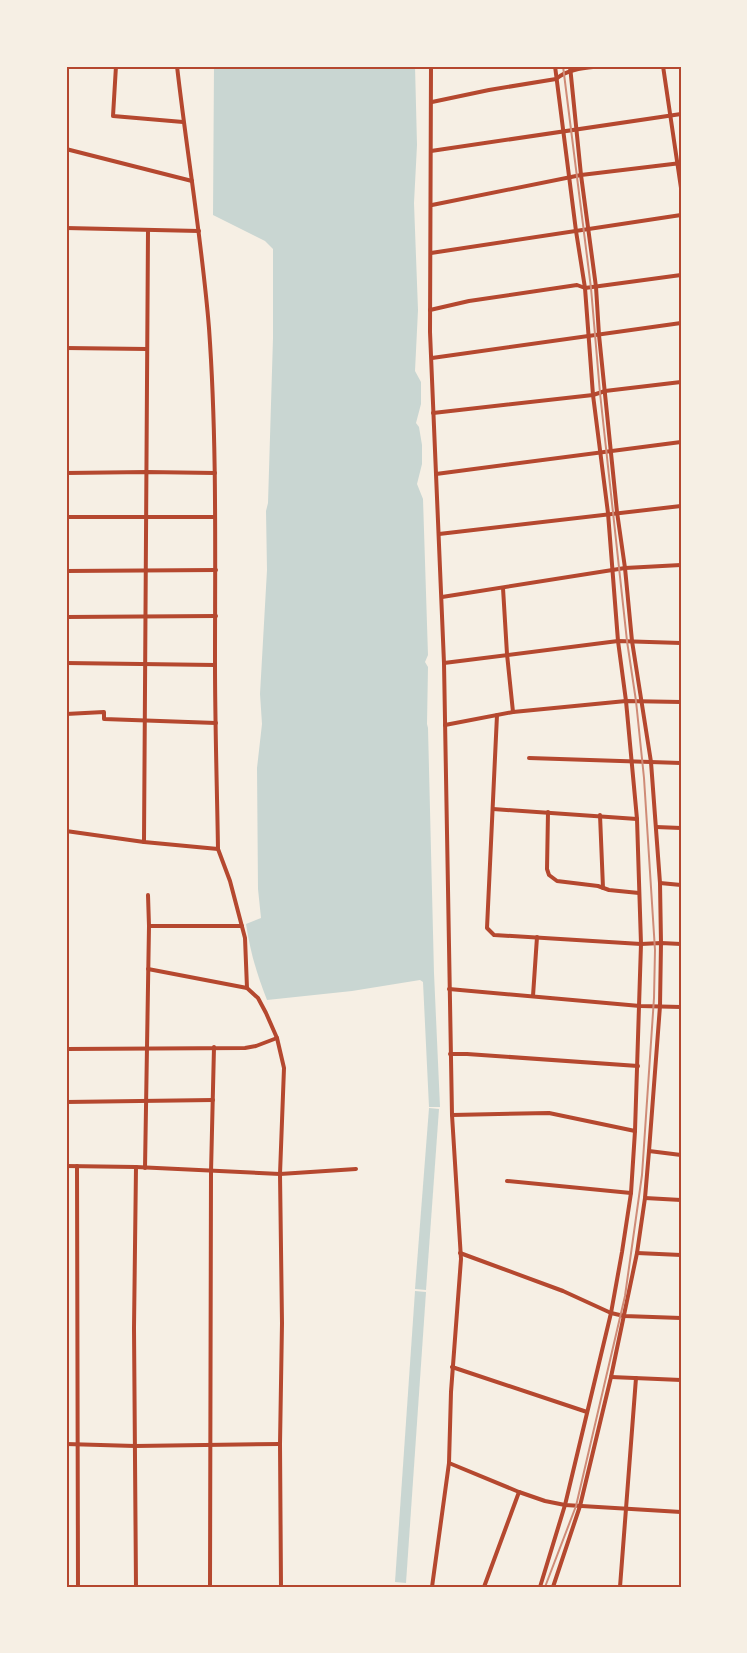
<svg xmlns="http://www.w3.org/2000/svg" width="747" height="1653" viewBox="0 0 747 1653" font-family="Roboto,sans-serif">
<style>
.water{fill:#c9d6d2}
.lines{fill:none;stroke-linecap:round;stroke-linejoin:round}
.minor{stroke:#b5482f;stroke-width:4}
.rail{stroke:#cf8b77;stroke-width:2}
.neatline{fill:none;stroke:#b5482f;stroke-width:2}
</style>
<rect width="100%" height="100%" fill="#f6efe4"/>
<!-- water -->
<g class="water">
<path d="M214,66H415L417,145L414,203L418,310L415,371L421,382V404L416,423L419,427L422,445V464L417,484L423,499L428,655L425,662L428,667L427,724L428,728L434,973L440,1107H429L423,982L420,980L352,991L267,1000C257,975 250,951 246,924L261,918L258,889L257,768L262,724L260,694L267,570L266,511L268,503L273,338V249L265,241L213,215Z"/>
<path d="M429,1108L439,1109L426,1290L415,1289Z"/>
<path d="M415,1291L426,1292L406,1583L395,1582Z"/>
</g>
<g class="lines">
<!-- minor -->
<g class="minor">
<path d="M116,66L113,116L183,122"/>
<path d="M177,66C187,154 202,241 209,328C217,440 215,552 215,664C215,725 217,787 218,849L230,881L245,938L247,988L258,998L266,1013L277,1038L284,1068L280,1174L282,1323L280,1444L281,1587"/>
<path d="M431,66L430,332L444,663L452,1115L461,1259L451,1392L449,1463L432,1587"/>
<path d="M663,66L681,188"/>
<path d="M432,102L489,90L556,79C569,68 587,68 603,66"/>
<path d="M66,149L192,181"/>
<path d="M431,151L681,114"/>
<path d="M432,205L581,175L681,163"/>
<path d="M66,228L199,231"/>
<path d="M431,253L681,215"/>
<path d="M430,310L469,301L577,285L585,288L681,275"/>
<path d="M66,348L147,349"/>
<path d="M432,358L681,323"/>
<path d="M433,413L593,395L605,391L681,382"/>
<path d="M66,473L147,472L215,473"/>
<path d="M436,474L681,442"/>
<path d="M66,517H215"/>
<path d="M439,534L681,506"/>
<path d="M66,571L216,570"/>
<path d="M503,588L507,654L513,712"/>
<path d="M442,597L625,568L681,565"/>
<path d="M66,617L216,616"/>
<path d="M66,663L215,665"/>
<path d="M444,663L618,641L681,643"/>
<path d="M66,714L104,712V719L216,723"/>
<path d="M497,715L487,928L494,935L641,944L661,943L681,944"/>
<path d="M445,725L513,712L626,701L681,702"/>
<path d="M529,758L681,763"/>
<path d="M493,809L637,819"/>
<path d="M548,812L547,869L549,875L557,881L598,886L609,890L639,893"/>
<path d="M600,815L603,888"/>
<path d="M656,827L681,828"/>
<path d="M66,831L144,842L218,849"/>
<path d="M144,842L148,230"/>
<path d="M660,883L681,885"/>
<path d="M149,926H242"/>
<path d="M148,969L247,988"/>
<path d="M449,989L640,1006L681,1007"/>
<path d="M533,996L537,937"/>
<path d="M66,1049L245,1048L256,1046L277,1038"/>
<path d="M450,1054H467L638,1066"/>
<path d="M66,1102L213,1100"/>
<path d="M452,1115L549,1113L635,1131"/>
<path d="M649,1151L681,1155"/>
<path d="M66,1166L136,1167L280,1174L356,1169"/>
<path d="M77,1166L78,1587"/>
<path d="M136,1167L134,1328L136,1587"/>
<path d="M145,1168L149,926L148,895"/>
<path d="M507,1181L631,1193"/>
<path d="M645,1198L681,1200"/>
<path d="M460,1253L563,1291L611,1313L624,1316L681,1318"/>
<path d="M637,1253L681,1255"/>
<path d="M452,1367L587,1412"/>
<path d="M611,1377L681,1380"/>
<path d="M66,1444L135,1446L280,1444"/>
<path d="M449,1463L519,1492L545,1501L565,1505L681,1512"/>
<path d="M210,1587L211,1172L214,1047"/>
<path d="M484,1587L519,1492"/>
<path d="M540,1587L565,1505L611,1313L622,1252L631,1193L635,1131L641,944L637,819L626,701L618,641L608,513L593,395L585,288L576,231L555,66"/>
<path d="M553,1587L580,1506L611,1377L637,1253L645,1198L649,1151L660,1006L661,943L660,883L651,762L632,641L625,568L617,512L599,335L596,287L581,175L570,66"/>
<path d="M620,1587L636,1378"/>
</g>
<!-- rail -->
<path class="rail" d="M545,1587L576,1506L625,1296L642,1175L654,998L655,950L644,778L636,701L627,641L600,393L591,288L563,66"/>
</g>
<!-- border -->
<rect width="747" height="1653" fill="none" stroke="#f6efe4" stroke-width="135"/>
<rect x="68" y="68" width="612" height="1518" class="neatline"/>
</svg>
